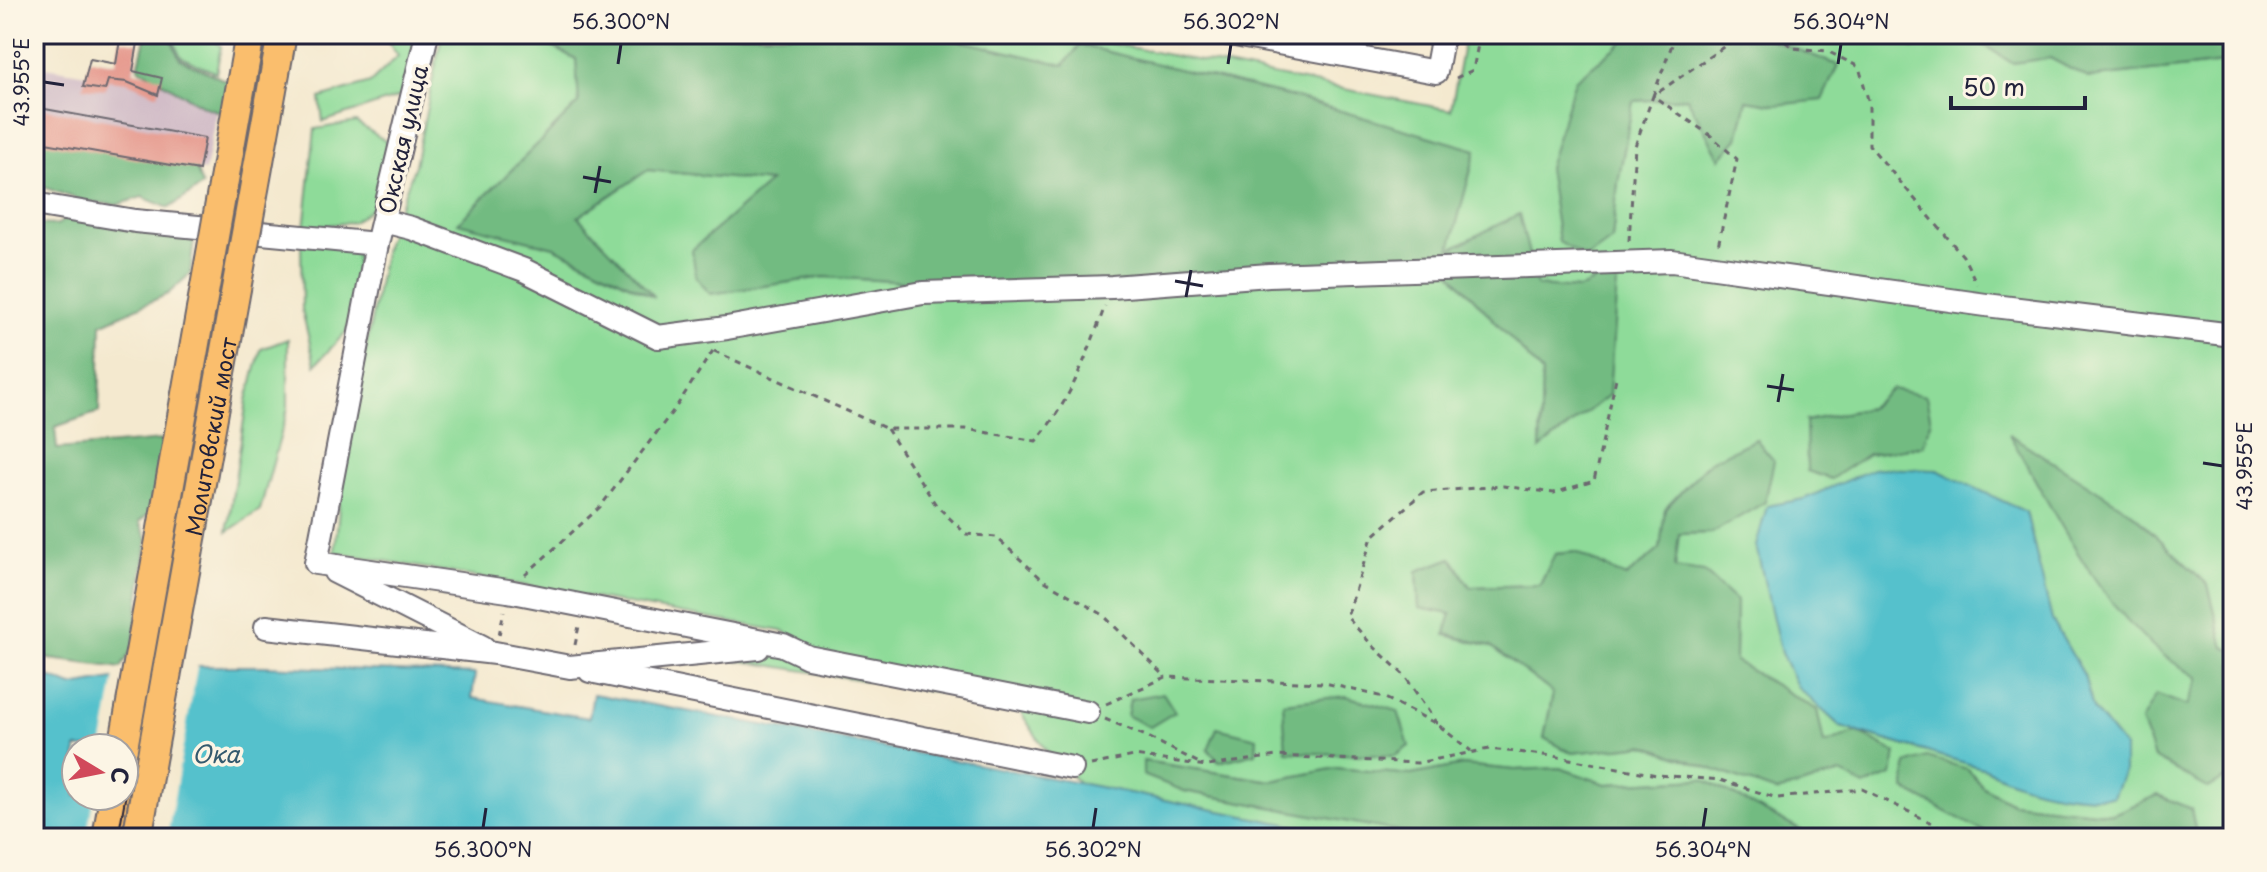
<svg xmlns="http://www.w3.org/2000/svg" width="2267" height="872" viewBox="0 0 2267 872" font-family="'Playpen Sans',sans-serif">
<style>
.industrial{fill:#d2bdc8}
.green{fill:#8edb99;stroke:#587e6a;stroke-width:2;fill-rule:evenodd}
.forest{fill:#72bb81;stroke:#4a6e5e;stroke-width:2}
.water{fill:#54c1cc;stroke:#3b7284;stroke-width:2;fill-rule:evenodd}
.pier{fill:#f4e9cf}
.building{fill:#e69b90}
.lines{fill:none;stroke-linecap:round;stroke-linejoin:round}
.minor-casing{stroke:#6c686f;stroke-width:26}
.major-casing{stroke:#6c686f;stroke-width:32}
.path{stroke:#6c686f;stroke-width:3;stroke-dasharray:6 6;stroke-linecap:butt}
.minor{stroke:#fff;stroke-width:22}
.major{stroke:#fabe6d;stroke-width:28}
.tram{stroke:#22223b;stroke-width:2}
.major-bridge-casing{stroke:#6c686f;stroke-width:32;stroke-linecap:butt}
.major-bridge{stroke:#fabe6d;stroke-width:28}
.ticks{fill:none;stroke:#22223b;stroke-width:3}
.labels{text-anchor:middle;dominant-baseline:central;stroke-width:7;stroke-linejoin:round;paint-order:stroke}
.street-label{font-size:22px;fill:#22223b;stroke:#fcf5e5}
.water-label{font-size:24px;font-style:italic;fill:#345a6e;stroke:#fcf5e5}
.neatline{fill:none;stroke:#22223b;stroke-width:3}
.ticks-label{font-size:20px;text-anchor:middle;fill:#22223b}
</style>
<rect width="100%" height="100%" fill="#fcf5e5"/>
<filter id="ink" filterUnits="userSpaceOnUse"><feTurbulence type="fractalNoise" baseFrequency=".0125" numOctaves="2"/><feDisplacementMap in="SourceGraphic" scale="16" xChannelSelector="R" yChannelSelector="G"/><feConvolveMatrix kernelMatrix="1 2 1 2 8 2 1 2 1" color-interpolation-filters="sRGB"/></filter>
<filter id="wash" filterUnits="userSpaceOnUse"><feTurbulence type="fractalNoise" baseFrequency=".006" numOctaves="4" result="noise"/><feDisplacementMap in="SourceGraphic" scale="32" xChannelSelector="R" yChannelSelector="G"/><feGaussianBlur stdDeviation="1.8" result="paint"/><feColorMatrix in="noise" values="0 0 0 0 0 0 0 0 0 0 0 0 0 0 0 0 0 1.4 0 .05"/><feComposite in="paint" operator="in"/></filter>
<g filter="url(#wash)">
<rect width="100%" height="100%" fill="#f4e9cf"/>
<!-- industrial -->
<path class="industrial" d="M120,40L138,43L134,71L220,92L205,171L34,141V65L86,74L90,59L116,63Z"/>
<!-- green -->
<g class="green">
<path d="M171,34H208L221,46L216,73L181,57Z"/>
<path d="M383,34H418L402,96L323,122L320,98L370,83L398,56Z"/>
<path d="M442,34H528L576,59L579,103L459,223L554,247L652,296L578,217L648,170L771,182L692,250L711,294L824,277L1027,289L1440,261L1542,373L1540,448L1617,269L1579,289L1537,286L1449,250L1476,151L1296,98L1080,45L1064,65L932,34H1062L1451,110L1465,34H1633L1575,80L1612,240L1618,183L1633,101L1687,98L1738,138L1747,100L1776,105L1838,65L1756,34H1896L1913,48L1943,34H1967L2012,63L2050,58L2089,78L2233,62V651L2224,647L2208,585L2131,512L2010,436L2162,654L2198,678L2187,706L2208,788L2233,774V838H2197L2191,809L2158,795L2113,814L2012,803L1983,787L1968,769L1994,837L2003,838H1815L1702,779L1606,784L1560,768L1515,770L1463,765L1411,775L1336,768L1272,781L1144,761L1184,791L1435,838H1356L1079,783L1045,749L1015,704L735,660L801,646L786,632L335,552L342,474L386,243L415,165ZM1892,389L1923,446L1868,454L1806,421L1869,408ZM1710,461L1712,533L1678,534L1675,568L1736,601L1735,661L1817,710L1824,744L1864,786L1841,773L1777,792L1644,745L1572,753L1544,738L1553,693L1491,646L1445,635L1451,614L1419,608L1417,572L1451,558L1470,587L1540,585L1555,554L1575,552L1626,577L1661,549L1665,509ZM1804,499L2026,512L2051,620L2084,675L2093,709L2124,747L2094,797C2056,791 2020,788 1986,769L1841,727L1799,688L1781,653L1770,603L1767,506ZM1208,749L1256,753L1219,762Z"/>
<path d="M356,122L387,142L377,204L353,222L304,228L315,129Z"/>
<path d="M301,243L359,246L347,331L315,365L302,310Z"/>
<path d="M288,339V408L260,510L227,532L247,400L261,349Z"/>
</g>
<!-- forest -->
<g class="forest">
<path d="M146,34H169L180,59L231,83L226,114L205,107L138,68Z"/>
<path d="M528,34H932L1064,65L1080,45L1296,98L1476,150L1450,249L1519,214L1537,286L1579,289L1618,269L1609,395L1540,449L1542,373L1440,261L1027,289L824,277L710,294L696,277L692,250L770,182L648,170L578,217L655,297L554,247L458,223L579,103L576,59Z"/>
<path d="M1633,34H1756L1838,65L1822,100L1776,105L1747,100L1738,138L1720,159L1687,98L1633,101L1618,183L1612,240L1587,258L1559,242L1548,168L1575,80Z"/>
<path d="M1896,34H1943L1913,48Z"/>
<path d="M1967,34H2148L2153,37L2198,34L2233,39V62L2088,78L2050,58L2012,63Z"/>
<path d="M56,129L194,161L202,186L169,208L142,197L117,205L83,201L37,185L34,181V144Z"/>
<path d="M68,216L194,239L190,274L168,294L101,324L99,412L55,427L57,449L162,440L156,508L139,522L147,539L133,648L121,668L34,657V224L57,225Z"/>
<path d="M1892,389L1926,396L1931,421L1923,446L1868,454L1831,479L1807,471L1806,421L1869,408Z"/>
<path d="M2009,434L2131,512L2208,585L2224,647L2233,651V774L2208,788L2154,758L2141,721L2156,694L2187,706L2198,678C2186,670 2173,663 2162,654C2093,597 2054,510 2009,434Z"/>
<path d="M1756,439L1774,461L1765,502L1712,533L1679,534L1675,568L1704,572L1736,601L1735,661L1817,710L1824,744L1858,732L1896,753L1892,775L1864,786L1841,773L1777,792L1645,745L1572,753L1544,738L1553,693L1491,646L1445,634L1451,614L1419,608L1417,571L1452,558L1470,587L1540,585L1555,554L1575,552L1626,577L1660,549L1665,509L1710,461Z"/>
<path d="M1163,693L1175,712L1150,727L1127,716L1130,699Z"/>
<path d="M1346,696L1398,711L1409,746L1395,756L1286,752L1283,703Z"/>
<path d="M1217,728L1257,738L1256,753L1219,762L1208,749Z"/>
<path d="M1927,757L1968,769L1983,787L2012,803L2113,814L2158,795L2191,809L2197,838L1994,837L1905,790L1906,764Z"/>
<path d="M1143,761L1272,781L1336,768L1411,775L1463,765L1515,770L1560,768L1606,784L1703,779L1815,838H1435L1184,791L1143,775Z"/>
</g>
<!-- water -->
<g class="water">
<path d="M1875,468L1937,470L2026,512L2052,620L2084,675L2093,709L2124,747V771L2113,797C2071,798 2024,790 1986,769L1841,727L1798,688L1781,653L1756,546L1767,506L1804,499Z"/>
<path d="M190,666H263L475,674L472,698L589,718L593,694L1079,783L1356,838H34V671L72,686ZM76,748H124V796H76Z"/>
</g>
<!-- pier -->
<path class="pier" d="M189,662H198L167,838H86L94,796H124V748H102L115,675Z"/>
<g id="blocks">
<!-- building -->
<g class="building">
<path d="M120,40L138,43L133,71L162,78L158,95L127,82L108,80L105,90L83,87L90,59L116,64Z"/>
<path d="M34,107L205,138L199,170L34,141Z"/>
</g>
</g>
</g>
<g filter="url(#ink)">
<use href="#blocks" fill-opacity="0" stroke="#6c686f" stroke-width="2"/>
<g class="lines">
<!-- minor casing -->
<g class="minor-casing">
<g id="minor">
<path d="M427,34L377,244L316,563L508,591L783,645L808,657L1088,712"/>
<path d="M1229,34L1436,72L1443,34"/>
<path d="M34,204L135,221L377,244"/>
<path d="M383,221L411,228L524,270L658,337L727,328L923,293L1112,287L1269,275L1672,261L1986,305L2233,335"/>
<path d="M335,572L483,647"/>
<path d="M266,627L495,653L570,667L758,648"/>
<path d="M590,671L1072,768"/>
</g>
</g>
<!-- major casing -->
<g class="major-casing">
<path id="major" d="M107,838L114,796"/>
</g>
<!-- path -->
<g class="path">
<path d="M1676,34L1653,96L1710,135L1737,159L1718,246"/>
<path d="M1776,34L1793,48L1827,51L1859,67L1869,103V145L1963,256L1977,284"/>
<path d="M1456,78L1473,70L1480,34"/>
<path d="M1629,241L1635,146L1653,96L1742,34"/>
<path d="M714,351L887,429H966L1036,441C1072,399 1086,357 1105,306"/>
<path d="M887,429L936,505L966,534L996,537L1043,580L1102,614L1166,677"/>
<path d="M525,575L600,507L676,407L714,349"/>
<path d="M499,635L504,611"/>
<path d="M575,645L579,626"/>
<path d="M1106,704L1166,677L1325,683L1383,697L1437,724L1471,751"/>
<path d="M1105,719L1146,736L1203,765"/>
<path d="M1437,724L1405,676L1370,643L1347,617L1372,537L1423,492L1503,486L1554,493L1594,481L1616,378"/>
<path d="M1091,765L1134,756L1207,766L1277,756L1417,763L1489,749L1553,756L1657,775L1720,780L1777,798L1862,789L1963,838"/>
</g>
<!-- minor -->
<use href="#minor" class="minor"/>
<!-- major -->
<use href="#major" class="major"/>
<!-- tram -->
<path class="tram" d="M118,838L261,34"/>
<!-- major-bridge casing -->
<g class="major-bridge-casing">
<g id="major-bridge">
<path d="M123,748L250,34"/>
<path id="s1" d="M137,838L282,34"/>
</g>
</g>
<!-- major-bridge -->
<use href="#major-bridge" class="major-bridge"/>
</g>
</g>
<!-- ticks -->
<path class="ticks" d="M618,64L621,44M1228,64L1231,44M1838,64L1841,44M44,82L64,85M583,177L611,182M595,193L600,166M1175,281L1203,286M1186,297L1191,270M1767,386L1794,390M1778,402L1783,374M2203,463L2223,466M483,828L486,808M1093,828L1096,808M1703,828L1706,808"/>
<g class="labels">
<!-- street labels -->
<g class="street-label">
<text transform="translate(402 139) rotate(-77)">Окская улица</text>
<text stroke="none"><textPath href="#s1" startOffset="408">Молитовский мост</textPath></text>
</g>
<!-- water labels -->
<g class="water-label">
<text x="216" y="753">Ока</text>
</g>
</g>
<!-- margin -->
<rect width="2267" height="872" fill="none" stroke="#fcf5e5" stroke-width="88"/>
<!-- north arrow -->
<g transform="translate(100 772) rotate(100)"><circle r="38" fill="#fcf5e5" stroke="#a5a1a1" stroke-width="2"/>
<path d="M0-6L14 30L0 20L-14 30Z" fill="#d1495b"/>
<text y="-12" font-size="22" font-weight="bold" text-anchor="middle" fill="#22223b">С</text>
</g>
<!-- scale -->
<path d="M1951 96v12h134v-12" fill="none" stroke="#22223b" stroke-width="4"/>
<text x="1963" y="96" font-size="24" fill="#22223b" stroke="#fcf5e5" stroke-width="6" paint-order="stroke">50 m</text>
<rect x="44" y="44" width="2179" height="784" class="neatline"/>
<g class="ticks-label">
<text x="621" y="29">56.300°N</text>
<text x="1231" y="29">56.302°N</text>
<text x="1841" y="29">56.304°N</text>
<text transform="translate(22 82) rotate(-90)" y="7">43.955°E</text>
<text transform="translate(2245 466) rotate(-90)" y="7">43.955°E</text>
<text x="483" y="857">56.300°N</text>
<text x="1093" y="857">56.302°N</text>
<text x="1703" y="857">56.304°N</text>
</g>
</svg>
